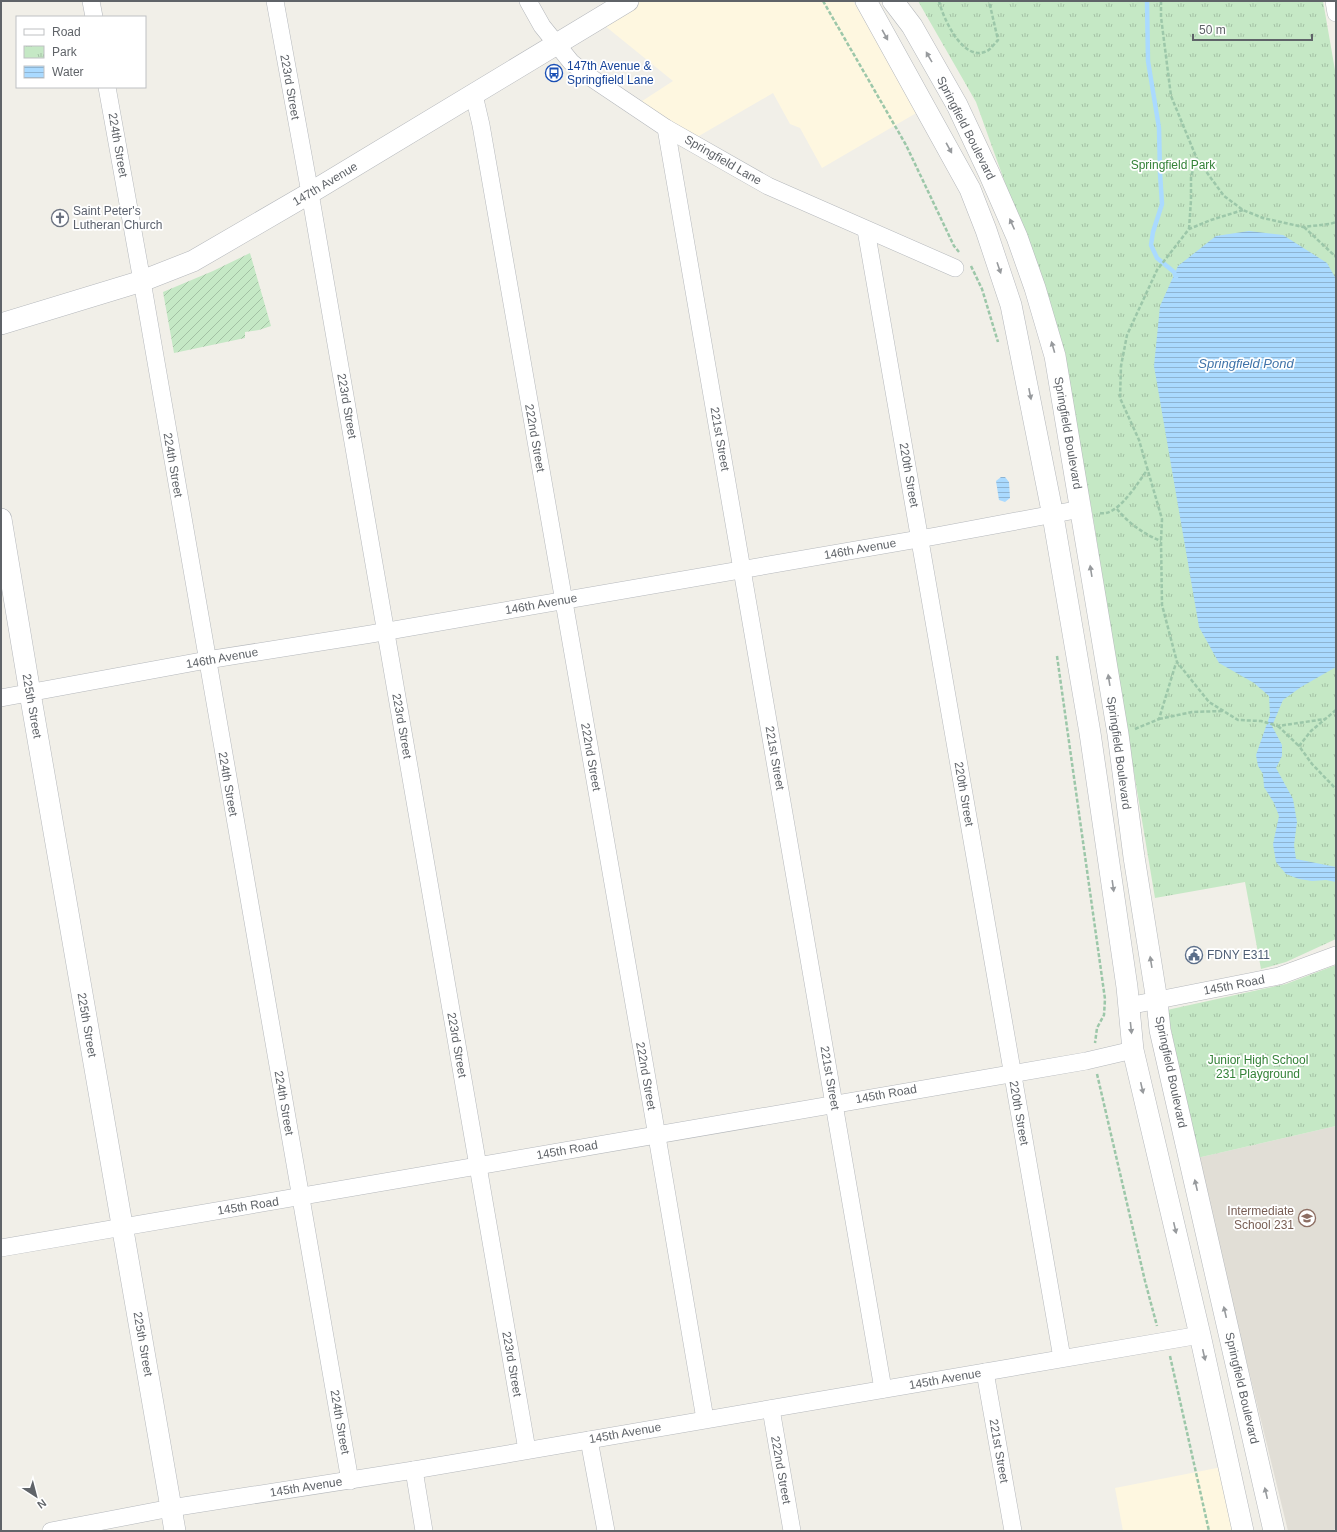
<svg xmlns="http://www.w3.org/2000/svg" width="1337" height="1532" viewBox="0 0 1337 1532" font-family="Helvetica,sans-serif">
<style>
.commercial{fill:#fef7e0}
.education{fill:#e1ded6}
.park{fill:url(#park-tufts)}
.garden{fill:url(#garden-furrows)}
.water{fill:url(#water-rules)}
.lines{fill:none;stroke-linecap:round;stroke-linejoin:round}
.stream{stroke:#aadaff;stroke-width:4.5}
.minor-casing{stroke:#b5b8bc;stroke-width:18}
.tertiary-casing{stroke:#b5b8bc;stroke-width:22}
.path{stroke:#9cc7a9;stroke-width:2.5;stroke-dasharray:4 2;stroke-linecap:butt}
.minor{stroke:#fff;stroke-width:17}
.tertiary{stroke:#fff;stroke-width:21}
.oneway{fill:#979a9d}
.labels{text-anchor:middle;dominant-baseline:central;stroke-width:3.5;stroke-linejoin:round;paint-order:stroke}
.transit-label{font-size:12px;fill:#164399;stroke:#fff;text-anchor:start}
.street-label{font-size:12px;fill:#5f6368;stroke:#fff}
.park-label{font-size:12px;fill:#348238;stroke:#fff}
.worship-label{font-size:12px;fill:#5b616d;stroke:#fff;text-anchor:start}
.service-label{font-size:12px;fill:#4e5e75;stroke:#fff;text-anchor:start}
.education-label{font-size:12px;fill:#785e54;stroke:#fff;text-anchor:end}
.water-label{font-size:13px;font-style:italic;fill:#4174aa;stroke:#fff}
</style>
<defs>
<pattern id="park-tufts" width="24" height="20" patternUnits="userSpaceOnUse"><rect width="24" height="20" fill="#c5e8c5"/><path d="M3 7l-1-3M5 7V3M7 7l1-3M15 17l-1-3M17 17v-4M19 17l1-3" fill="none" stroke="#a3c0a4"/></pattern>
<pattern id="garden-furrows" width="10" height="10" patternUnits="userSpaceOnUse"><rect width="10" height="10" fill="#c5e8c5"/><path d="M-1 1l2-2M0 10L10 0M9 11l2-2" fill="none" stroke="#a3c0a4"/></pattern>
<pattern id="water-rules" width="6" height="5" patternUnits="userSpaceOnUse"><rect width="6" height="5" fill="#aadaff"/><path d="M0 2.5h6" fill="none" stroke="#8eb4d2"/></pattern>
</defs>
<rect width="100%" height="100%" fill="#f1efe8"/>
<!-- commercial -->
<g class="commercial">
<path d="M620,1H853L918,112L822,168L800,128L790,124L773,93L692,140L636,105L673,81L594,17Z"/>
<path d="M1227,1466L1236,1531H1123L1115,1488Z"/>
</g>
<!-- education -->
<path class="education" d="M1336,1126V1529L1331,1531H1288L1197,1158Z"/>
<!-- park -->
<g class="park">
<path d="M918,1H1323L1336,76V939L1286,962L1261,969L1245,882L1155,898L1125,719L1093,517L1064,364L1051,311L976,102Z"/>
<path d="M1336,965V1126L1197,1158L1167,1010L1286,984Z"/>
</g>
<!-- garden -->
<path class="garden" d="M250,253L271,326L259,330L245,332V338L174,353L163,292L213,271Z"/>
<!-- water -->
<g class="water">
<path d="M1249,231L1283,235L1327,263L1336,279V667L1301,687L1283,700L1272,726L1282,745V756L1276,768L1293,799L1297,822L1294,845L1296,859L1336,867V882L1326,880L1312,881L1299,879L1286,874L1276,862L1273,844L1279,816L1274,803L1264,787L1263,774L1258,766L1256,755L1270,715L1269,696L1254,683L1219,663L1199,627L1154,366L1160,306L1178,266L1216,236Z"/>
<path d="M1001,477H1005L1009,482L1010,498L1005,502L999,500L996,481Z"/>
</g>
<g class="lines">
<!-- stream -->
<path class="stream" d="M1147,1L1148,61L1159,128L1160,173L1162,204L1153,232L1151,245L1157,258L1174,272L1176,278"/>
<!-- minor casing -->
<g class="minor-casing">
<g id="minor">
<path d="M91,1L94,17"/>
<path d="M275,1L310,193L527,1450"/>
<path d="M528,1L542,26L571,62L587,75L666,128L768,186L955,268"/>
<path d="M1334,1L1336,13"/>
<path d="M107,87L142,281L350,1481"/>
<path d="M474,95L481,125L653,1113L705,1419"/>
<path d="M666,128L883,1389"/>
<path d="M866,230L1062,1358"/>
<path d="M1,698L207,660L371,634L936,536L1081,509"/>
<path d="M1128,1006L1279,976L1336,955"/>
<path d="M1,1248L1086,1061L1133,1050"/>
<path d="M985,1372L1013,1531"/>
<path d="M771,1409L792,1531"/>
<path d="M589,1440L606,1531"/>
<path d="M414,1470L424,1531"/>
<path d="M51,1531L171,1508L414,1470L1200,1335"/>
</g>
</g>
<!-- tertiary casing -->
<g class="tertiary-casing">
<g id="tertiary">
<path d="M866,1L970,189L986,230L1011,305L1053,516L1090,733L1127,987L1133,1050L1200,1335L1243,1531"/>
<path d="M893,1L912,26L957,105L989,173L1017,237L1035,288L1055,356L1118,734L1134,857L1157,1001L1160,1030L1274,1531"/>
<path d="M1,324L142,281L193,261L310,193L628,1"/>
<path d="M1,519L30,693L175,1531"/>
</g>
</g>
<!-- path -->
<g class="path">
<path d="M823,1L906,145L954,246L959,252"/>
<path d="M939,1C943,18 963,63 987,51C991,49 995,43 998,40L989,1"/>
<path d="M1161,1V17L1171,96L1197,159L1224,196L1243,210L1263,218L1303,227L1330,224L1336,222"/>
<path d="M1243,210L1211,220L1189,229L1157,270L1127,335L1121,366L1120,398L1139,440L1162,519L1161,541L1162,605L1177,662L1209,702L1238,720L1261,721L1278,726L1325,719"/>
<path d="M1304,227L1336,257"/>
<path d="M1189,229L1191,200V176L1197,159"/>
<path d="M971,266L982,289L998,342"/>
<path d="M1117,509C1127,522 1145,535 1161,541"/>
<path d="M1100,513C1118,517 1138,482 1148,469"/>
<path d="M1057,656L1105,999L1104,1015L1097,1028L1095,1043"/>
<path d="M1336,710L1311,731L1299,746L1312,764L1336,789"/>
<path d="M1159,719L1192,712L1223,711"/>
<path d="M1278,726L1299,746"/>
<path d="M1135,729L1159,719L1176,663"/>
<path d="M1097,1074L1145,1281L1157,1326"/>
<path d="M1170,1356L1209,1531"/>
</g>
<!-- minor -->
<use href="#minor" class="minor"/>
<!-- tertiary -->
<use href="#tertiary" class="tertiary"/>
</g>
<!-- one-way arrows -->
<defs><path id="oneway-solid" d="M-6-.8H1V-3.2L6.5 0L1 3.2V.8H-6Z"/></defs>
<g class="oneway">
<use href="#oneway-solid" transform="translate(885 35) rotate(61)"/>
<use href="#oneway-solid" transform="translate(929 57) rotate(-120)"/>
<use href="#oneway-solid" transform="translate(949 148) rotate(61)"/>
<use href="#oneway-solid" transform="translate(1012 224) rotate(-114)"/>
<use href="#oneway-solid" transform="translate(999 268) rotate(71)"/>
<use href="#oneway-solid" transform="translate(1053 347) rotate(-106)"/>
<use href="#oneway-solid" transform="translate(1030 394) rotate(79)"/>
<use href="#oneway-solid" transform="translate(1091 571) rotate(-99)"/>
<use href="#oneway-solid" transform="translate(1109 680) rotate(-99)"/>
<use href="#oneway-solid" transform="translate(1113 886) rotate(82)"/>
<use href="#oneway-solid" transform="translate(1151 962) rotate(-99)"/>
<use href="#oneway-solid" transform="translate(1131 1028) rotate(84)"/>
<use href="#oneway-solid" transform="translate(1142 1088) rotate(77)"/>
<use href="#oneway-solid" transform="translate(1196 1185) rotate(-103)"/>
<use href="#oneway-solid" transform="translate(1175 1228) rotate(77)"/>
<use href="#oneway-solid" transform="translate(1225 1312) rotate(-103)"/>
<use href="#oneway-solid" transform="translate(1204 1355) rotate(77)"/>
<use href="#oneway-solid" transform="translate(1266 1493) rotate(-103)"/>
</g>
<!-- icons -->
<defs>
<g id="bus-ring" transform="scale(0.9)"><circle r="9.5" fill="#fff" stroke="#1a4fb4" stroke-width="1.5"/><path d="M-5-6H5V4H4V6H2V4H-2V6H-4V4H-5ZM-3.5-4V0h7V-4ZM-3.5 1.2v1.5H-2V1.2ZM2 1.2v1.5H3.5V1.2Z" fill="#1a4fb4"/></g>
<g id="church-ring" transform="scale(0.9)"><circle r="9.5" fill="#fff" stroke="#6b7280" stroke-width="1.5"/><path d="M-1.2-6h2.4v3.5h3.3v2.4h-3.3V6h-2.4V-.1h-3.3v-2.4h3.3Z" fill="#6b7280"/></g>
<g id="civic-ring" transform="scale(0.9)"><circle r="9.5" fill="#fff" stroke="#5c6f8a" stroke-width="1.5"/><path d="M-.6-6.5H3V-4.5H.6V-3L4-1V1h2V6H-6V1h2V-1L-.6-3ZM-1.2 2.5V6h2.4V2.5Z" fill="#5c6f8a"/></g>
<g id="school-ring" transform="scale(0.9)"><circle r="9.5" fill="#fff" stroke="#8d6e63" stroke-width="1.5"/><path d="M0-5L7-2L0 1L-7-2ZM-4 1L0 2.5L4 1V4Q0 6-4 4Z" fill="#8d6e63"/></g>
</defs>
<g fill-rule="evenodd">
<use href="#bus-ring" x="554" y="73"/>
<use href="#church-ring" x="60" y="218"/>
<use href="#civic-ring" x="1194" y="955"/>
<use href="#school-ring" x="1307" y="1218"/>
</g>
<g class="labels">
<!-- transit labels -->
<g class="transit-label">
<text x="567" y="66">147th Avenue &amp;<tspan x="567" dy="14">Springfield Lane</tspan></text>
</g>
<!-- street labels -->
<g class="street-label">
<text transform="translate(290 87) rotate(80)">223rd Street</text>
<text transform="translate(966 128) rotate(63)">Springfield Boulevard</text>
<text transform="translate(118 145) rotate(80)">224th Street</text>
<text transform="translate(723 160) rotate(30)">Springfield Lane</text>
<text transform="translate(325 184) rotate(-31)">147th Avenue</text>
<text transform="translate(347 406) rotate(80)">223rd Street</text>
<text transform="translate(1068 433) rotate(80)">Springfield Boulevard</text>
<text transform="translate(535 438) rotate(80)">222nd Street</text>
<text transform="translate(720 439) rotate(80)">221st Street</text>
<text transform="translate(173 465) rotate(80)">224th Street</text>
<text transform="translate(909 475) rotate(80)">220th Street</text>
<text transform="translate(860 549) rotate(-10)">146th Avenue</text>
<text transform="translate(541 604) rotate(-10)">146th Avenue</text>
<text transform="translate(222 658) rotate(-10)">146th Avenue</text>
<text transform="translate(32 706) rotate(80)">225th Street</text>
<text transform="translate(402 726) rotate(80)">223rd Street</text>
<text transform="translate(1119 753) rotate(82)">Springfield Boulevard</text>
<text transform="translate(591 757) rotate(80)">222nd Street</text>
<text transform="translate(775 758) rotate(80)">221st Street</text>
<text transform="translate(228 784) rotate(80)">224th Street</text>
<text transform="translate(964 794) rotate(80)">220th Street</text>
<text transform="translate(1234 985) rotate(-11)">145th Road</text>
<text transform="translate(87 1025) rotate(80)">225th Street</text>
<text transform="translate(457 1045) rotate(80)">223rd Street</text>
<text transform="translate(1171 1072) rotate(78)">Springfield Boulevard</text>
<text transform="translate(646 1076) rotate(80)">222nd Street</text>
<text transform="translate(830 1078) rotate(80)">221st Street</text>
<text transform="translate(886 1094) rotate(-10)">145th Road</text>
<text transform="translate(284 1103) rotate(80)">224th Street</text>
<text transform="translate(1019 1113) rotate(80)">220th Street</text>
<text transform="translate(567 1150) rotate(-10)">145th Road</text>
<text transform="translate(248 1206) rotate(-9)">145th Road</text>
<text transform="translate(143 1344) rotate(80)">225th Street</text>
<text transform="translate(512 1364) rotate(80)">223rd Street</text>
<text transform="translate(945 1379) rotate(-10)">145th Avenue</text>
<text transform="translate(1242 1388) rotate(77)">Springfield Boulevard</text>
<text transform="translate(340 1422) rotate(80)">224th Street</text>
<text transform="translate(625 1433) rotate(-10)">145th Avenue</text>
<text transform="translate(999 1451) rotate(80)">221st Street</text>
<text transform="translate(781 1470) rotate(80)">222nd Street</text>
<text transform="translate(306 1487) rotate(-9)">145th Avenue</text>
</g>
<!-- park labels -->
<g class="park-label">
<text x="1173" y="165">Springfield Park</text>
<text x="1258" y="1060">Junior High School<tspan x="1258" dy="14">231 Playground</tspan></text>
</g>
<!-- worship labels -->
<g class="worship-label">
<text x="73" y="211">Saint Peter's<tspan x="73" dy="14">Lutheran Church</tspan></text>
</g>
<!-- service labels -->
<g class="service-label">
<text x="1207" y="955">FDNY E311</text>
</g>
<!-- education labels -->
<g class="education-label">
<text x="1294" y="1211">Intermediate<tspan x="1294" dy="14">School 231</tspan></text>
</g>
<!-- water labels -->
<g class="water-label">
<text x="1246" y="363">Springfield Pond</text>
</g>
</g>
<!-- border -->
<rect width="1337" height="1532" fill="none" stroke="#5f6368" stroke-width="4"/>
<!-- legend -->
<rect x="16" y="16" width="130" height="72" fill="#ffffff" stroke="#bfc1c3"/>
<rect x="24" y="29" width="20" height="6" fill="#ffffff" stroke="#bfc1c3"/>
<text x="52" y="36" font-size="12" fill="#5f6368">Road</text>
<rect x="24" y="46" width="20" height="12" fill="url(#park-tufts)" stroke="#bfc1c3"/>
<text x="52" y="56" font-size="12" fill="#5f6368">Park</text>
<rect x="24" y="66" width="20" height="12" fill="url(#water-rules)" stroke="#bfc1c3"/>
<text x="52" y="76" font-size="12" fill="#5f6368">Water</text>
<!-- north arrow -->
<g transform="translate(36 1496) rotate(144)" stroke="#ffffff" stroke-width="3" paint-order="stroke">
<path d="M0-3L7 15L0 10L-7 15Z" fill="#5f6368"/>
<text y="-6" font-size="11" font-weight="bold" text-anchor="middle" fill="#5f6368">N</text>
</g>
<!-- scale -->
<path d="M1193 34v6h119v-6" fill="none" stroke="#5f6368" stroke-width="2"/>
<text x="1199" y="34" font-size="12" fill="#5f6368" stroke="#ffffff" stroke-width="3" paint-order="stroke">50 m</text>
</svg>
